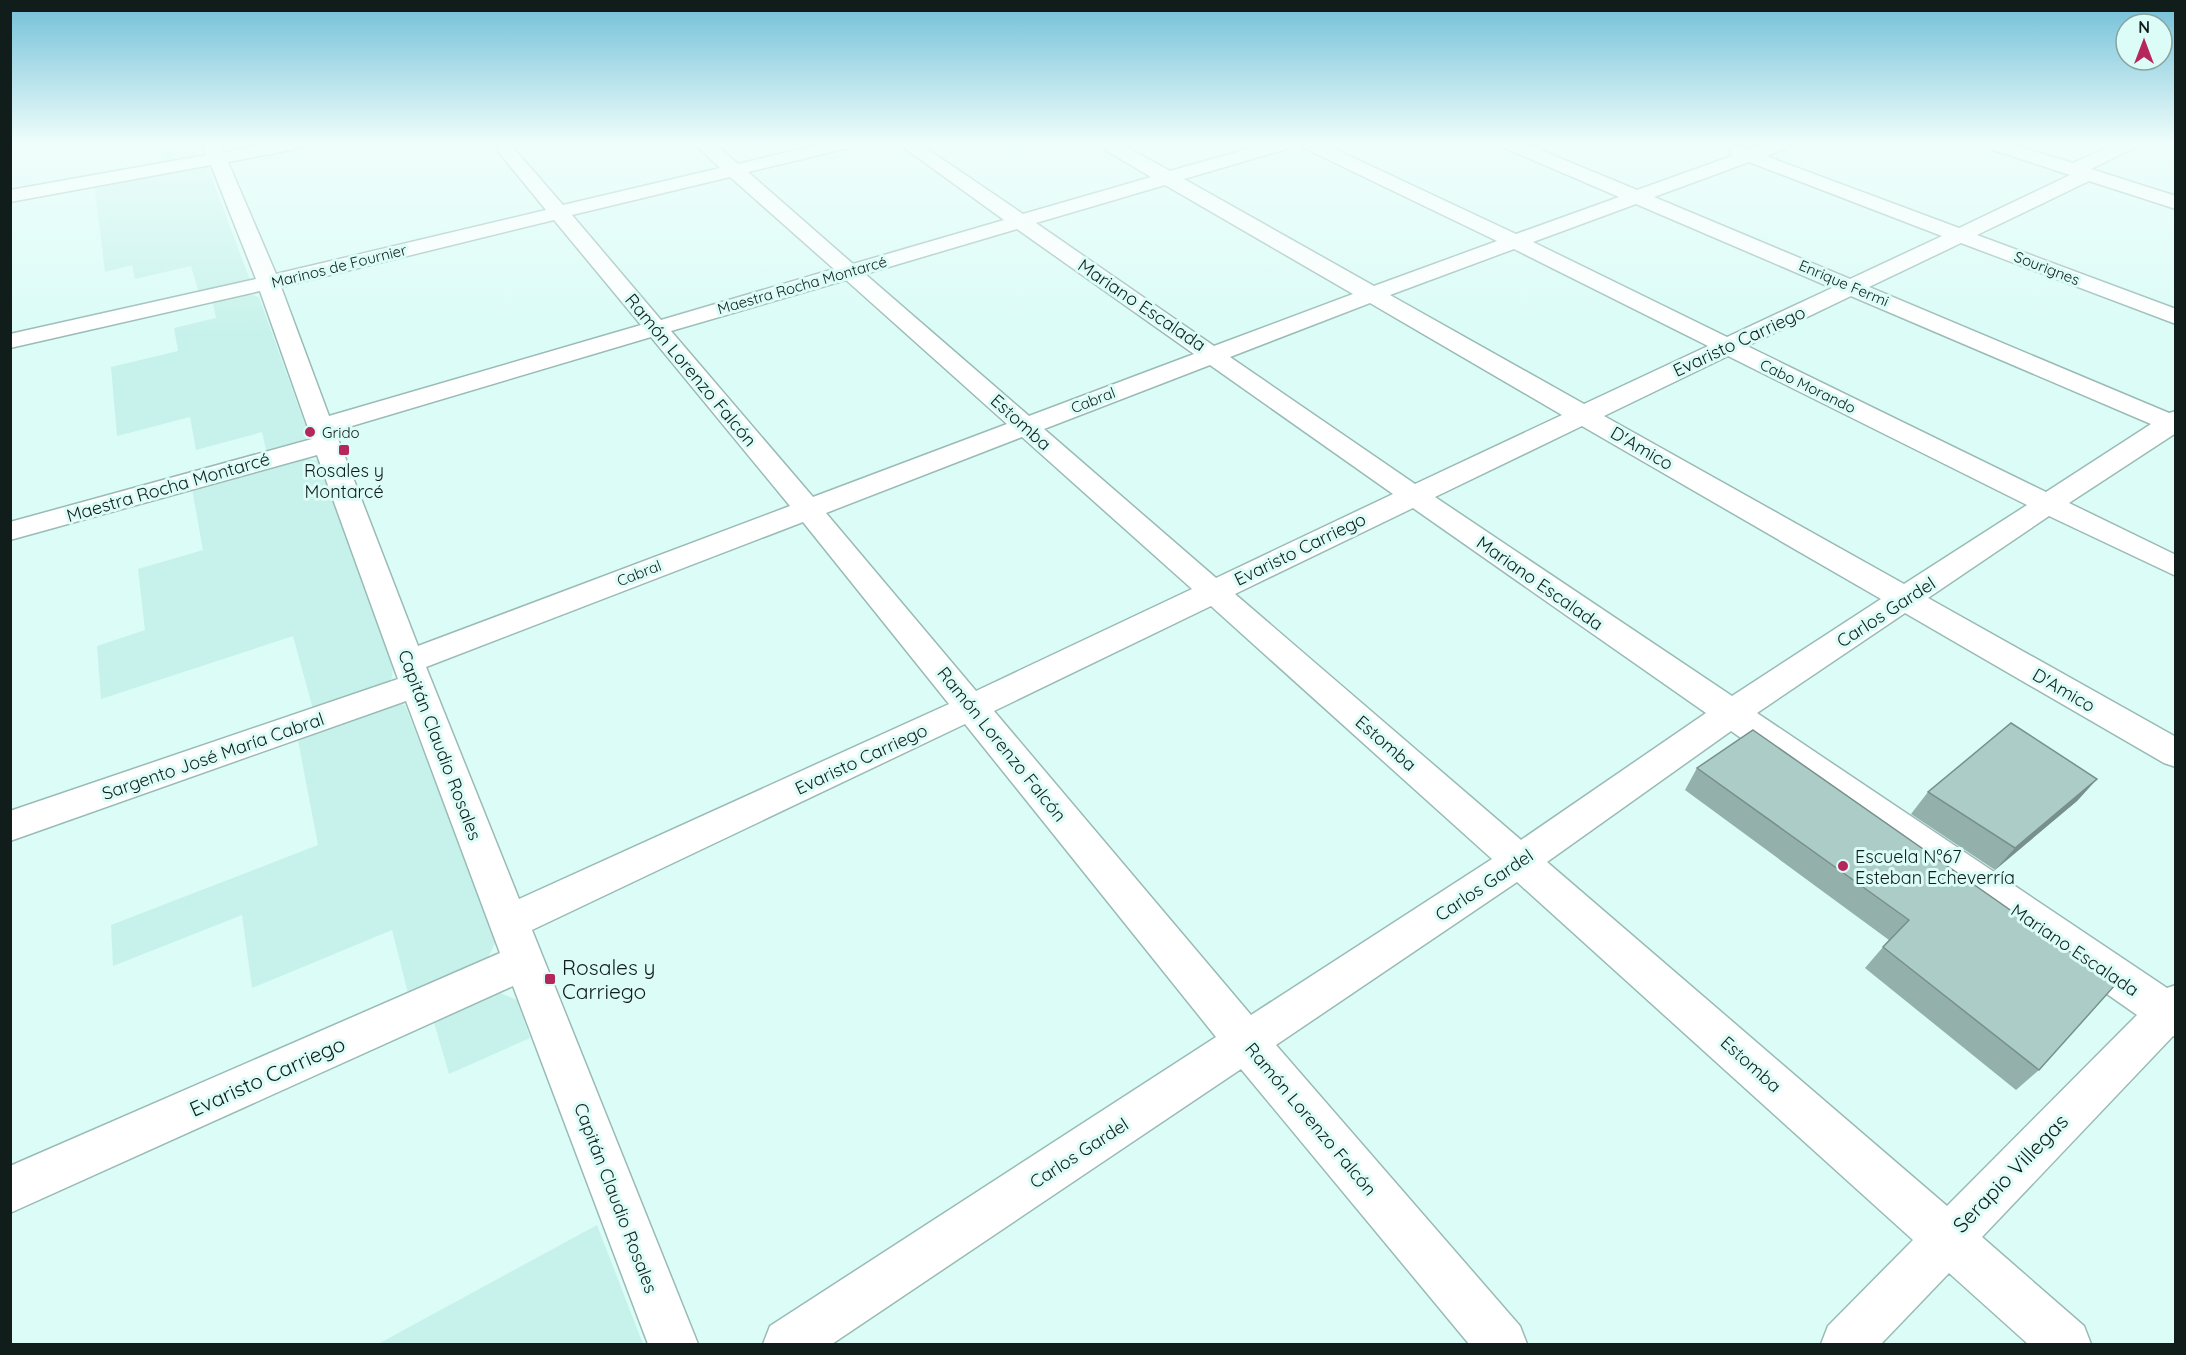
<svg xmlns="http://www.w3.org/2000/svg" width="2186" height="1355" viewBox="0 0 2186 1355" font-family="Quicksand,sans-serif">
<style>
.built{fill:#c7f2eb}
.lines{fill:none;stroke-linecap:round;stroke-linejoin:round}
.minor-casing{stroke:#9abbb5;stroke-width:3}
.minor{fill:#fff;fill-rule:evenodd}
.wall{fill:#94b0ab}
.shaded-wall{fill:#78908b}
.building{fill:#accdc7;stroke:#78908b;stroke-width:1.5}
.poi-dot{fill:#b4265c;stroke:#dbfcf7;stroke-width:2}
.labels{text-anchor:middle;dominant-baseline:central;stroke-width:6;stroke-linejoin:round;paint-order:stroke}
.far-street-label{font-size:15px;fill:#111d1b;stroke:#dbfcf7}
.far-poi-label{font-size:15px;fill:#111d1b;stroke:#dbfcf7;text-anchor:start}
.street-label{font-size:18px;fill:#111d1b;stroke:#dbfcf7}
.poi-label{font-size:18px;fill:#111d1b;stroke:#dbfcf7}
.near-poi-label{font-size:21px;fill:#111d1b;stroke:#dbfcf7;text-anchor:start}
.near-street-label{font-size:21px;fill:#111d1b;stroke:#dbfcf7}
</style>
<rect width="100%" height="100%" fill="#dbfcf7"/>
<!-- built -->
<g class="built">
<path d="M136,144H199L202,152L190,158L164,163L160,148L138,152Z"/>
<path d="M206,163L250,280L200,296L191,266L135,279L132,265L105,272L94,183Z"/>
<path d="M246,293L259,297L309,436L303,442L267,454L262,432L196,450L190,417L117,436L111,367L178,351L174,328L216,318L212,299Z"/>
<path d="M303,458L320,461L393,667L392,678L380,689L314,713L293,636L101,699L97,646L145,630L138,569L203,550L192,489Z"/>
<path d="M394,703L405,705L496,941L485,964L409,997L392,930L252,988L242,915L113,966L111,925L318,845L297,735Z"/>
<path d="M500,993L517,1000L530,1038L449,1074L433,1019L487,994Z"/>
<path d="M597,1225L643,1344H378Z"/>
</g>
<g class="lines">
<!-- minor casing -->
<g class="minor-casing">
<path id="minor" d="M202,144H220L224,152L268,144H305L296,149L228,162L276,274L546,210L492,144H510L563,205L720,168L695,144H715L738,164L821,144H851L848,148L748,172L853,264L1004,220L899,144H920L1023,214L1151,177L1102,148L1099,144H1121L1170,171L1265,144H1293L1290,148L1184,179L1374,286L1497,241L1304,148L1301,144H1324L1516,234L1619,197L1505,148L1502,144H1526L1637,190L1732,156L1730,152L1732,148L1739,146L1749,149L1765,144H1790L1787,148L1766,156L1959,228L2070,175L1987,148L1984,144H2010L2073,163L2114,144H2137L2134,148L2091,169L2176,196V209L2089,181L1977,235L2176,309V324L1961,243L1869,287L2169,413L2176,411V433L2069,503L2176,555V576L2049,516L1928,598L2176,737V767L2164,763L1905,613L1757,713L2167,988L2176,985V1037L2173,1036L1982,1237L2084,1326L2091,1344H2028L1949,1273L1881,1344H1821L1828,1326L1913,1240L1517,882L1276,1045L1520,1326L1527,1344H1469L1241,1069L832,1344H763L770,1326L1216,1037L965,724L532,930L698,1344H648L513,986L10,1213V1166L500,953L406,701L10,841V811L398,679L317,455L10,540V522L312,439L260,291L10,348V334L256,279L211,165L10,202V190L206,155ZM1749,162L1942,236L1850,279L1654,197ZM730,177L834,269L661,320L572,215ZM1165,185L1353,294L1214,346L1036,223ZM1636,204L1832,288L1727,337L1533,242ZM554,220L641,325L329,416L281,287ZM1017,229L1194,354L1029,416L865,274ZM1514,249L1708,346L1584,404L1390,295ZM846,280L1007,424L813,497L671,331ZM1851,296L2151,424L2046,492L1747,346ZM1370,303L1562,415L1415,484L1230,357ZM651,337L790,506L418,646L335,431ZM1728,356L2027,505L1904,584L1604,416ZM1210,365L1393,494L1216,578L1044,429ZM1582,426L1881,599L1732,696L1435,497ZM1022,437L1192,589L976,691L826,513ZM1413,508L1706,713L1521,840L1235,594ZM803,522L949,704L519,899L426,667ZM1211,606L1492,859L1251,1015L994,711ZM1731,731L2137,1015L1947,1206L1547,862Z"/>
</g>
<!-- minor -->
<use href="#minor" class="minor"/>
</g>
<!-- wall -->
<g class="wall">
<path d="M1753,730L2039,1070L2016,1090L1865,968L1889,940L1685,790L1697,768Z"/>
<path d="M2097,779L2077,801L1995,870L1911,814L1928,792Z"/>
</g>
<!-- shaded-wall -->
<path class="shaded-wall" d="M2097,779L2077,801L1995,870L2015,848Z"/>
<!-- building -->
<g class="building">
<path d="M2011,723L2097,779L2015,848L1928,792Z"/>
<path d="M1753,730L2116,984L2039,1070L1883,947L1909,920L1697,768Z"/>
</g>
<!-- sky -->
<linearGradient id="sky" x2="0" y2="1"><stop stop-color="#71bfd8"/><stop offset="0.43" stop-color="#effefb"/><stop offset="1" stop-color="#effefb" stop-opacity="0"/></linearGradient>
<rect width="2186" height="333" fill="url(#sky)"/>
<!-- markers -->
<g class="poi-dot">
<circle cx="310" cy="432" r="6"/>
<rect x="338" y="444" width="12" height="12" rx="3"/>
<circle cx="1843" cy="866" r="6"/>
<rect x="544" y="973" width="12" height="12" rx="3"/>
</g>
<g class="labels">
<!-- far-street labels -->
<g class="far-street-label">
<text transform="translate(339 266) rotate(-14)">Marinos de Fournier</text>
<text transform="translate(2047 268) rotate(21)">Sourignes</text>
<text transform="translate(1844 283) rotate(23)">Enrique Fermi</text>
<text transform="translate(802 285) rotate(-16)">Maestra Rocha Montarcé</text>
<text transform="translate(1808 386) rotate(26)">Cabo Morando</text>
<text transform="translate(1093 400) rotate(-21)">Cabral</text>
<text transform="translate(639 573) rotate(-21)">Cabral</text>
</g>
<!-- far-poi labels -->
<g class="far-poi-label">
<text x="322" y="432">Grido</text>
</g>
<!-- street labels -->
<g class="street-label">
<text transform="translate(1142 305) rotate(34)">Mariano Escalada</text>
<text transform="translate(1739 341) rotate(-25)">Evaristo Carriego</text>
<text transform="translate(691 370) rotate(50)">Ramón Lorenzo Falcón</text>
<text transform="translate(1021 422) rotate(42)">Estomba</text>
<text transform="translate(1642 448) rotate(30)">D'Amico</text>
<text transform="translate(168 487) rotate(-16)">Maestra Rocha Montarcé</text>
<text transform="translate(1300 549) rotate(-26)">Evaristo Carriego</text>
<text transform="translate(1540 583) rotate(35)">Mariano Escalada</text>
<text transform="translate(1886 612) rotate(-33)">Carlos Gardel</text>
<text transform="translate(2064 690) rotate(30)">D'Amico</text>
<text transform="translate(1386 743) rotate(41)">Estomba</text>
<text transform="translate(1002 744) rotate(51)">Ramón Lorenzo Falcón</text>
<text transform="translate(440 745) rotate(69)">Capitán Claudio Rosales</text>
<text transform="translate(213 756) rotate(-19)">Sargento José María Cabral</text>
<text transform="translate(861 759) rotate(-25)">Evaristo Carriego</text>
<text transform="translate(1484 885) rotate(-34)">Carlos Gardel</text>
<text transform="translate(2075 950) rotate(34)">Mariano Escalada</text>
<text transform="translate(1751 1064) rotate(42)">Estomba</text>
<text transform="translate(1311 1119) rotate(50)">Ramón Lorenzo Falcón</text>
<text transform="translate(1079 1153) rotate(-33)">Carlos Gardel</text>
<text transform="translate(616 1198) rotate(69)">Capitán Claudio Rosales</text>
</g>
<!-- poi labels -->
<g class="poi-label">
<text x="344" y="470">Rosales y<tspan x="344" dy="21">Montarcé</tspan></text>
<text x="1855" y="856" text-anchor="start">Escuela N°67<tspan x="1855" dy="21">Esteban Echeverría</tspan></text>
</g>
<!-- near-poi labels -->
<g class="near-poi-label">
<text x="562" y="967">Rosales y<tspan x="562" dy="24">Carriego</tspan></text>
</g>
<!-- near-street labels -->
<g class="near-street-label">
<text transform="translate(267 1076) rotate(-24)">Evaristo Carriego</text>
<text transform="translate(2010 1173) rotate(-46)">Serapio Villegas</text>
</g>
</g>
<!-- border -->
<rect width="2186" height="1355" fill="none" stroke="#111d1b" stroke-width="24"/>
<!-- north arrow -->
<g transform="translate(2144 42)"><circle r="28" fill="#dbfcf7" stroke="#8aa39f" stroke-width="1.5"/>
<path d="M0-4.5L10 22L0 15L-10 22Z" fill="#b4265c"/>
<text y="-9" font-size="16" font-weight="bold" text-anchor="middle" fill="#111d1b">N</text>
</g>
</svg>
